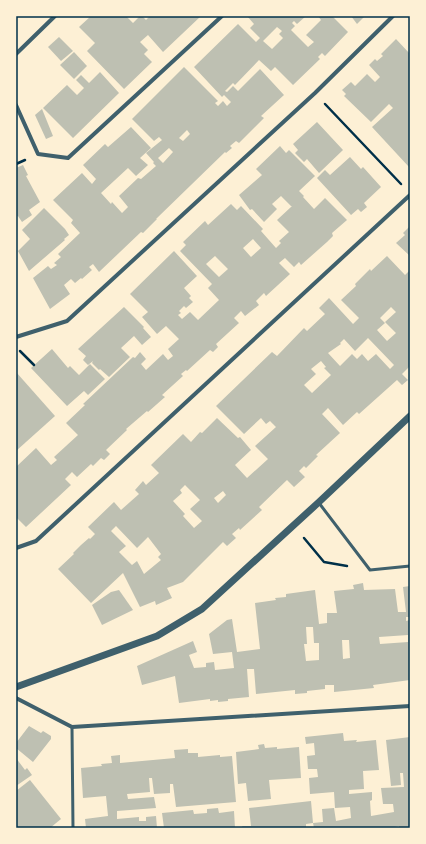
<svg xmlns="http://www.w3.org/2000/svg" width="426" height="844" viewBox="0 0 426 844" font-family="Jost,sans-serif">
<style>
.building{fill:#bec0b2;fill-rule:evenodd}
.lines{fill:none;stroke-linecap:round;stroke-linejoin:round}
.path{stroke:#003049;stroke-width:2.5}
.service{stroke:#3f606c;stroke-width:3}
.minor{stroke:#3f606c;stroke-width:4}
.tertiary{stroke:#3f606c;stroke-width:7}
.neatline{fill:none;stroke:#003049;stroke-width:1.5}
</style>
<rect width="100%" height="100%" fill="#fdf0d5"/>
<!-- building -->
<g class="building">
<path d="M91,16H126L133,23L140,16H142L146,20L150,16H201L163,52L148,35L140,42L148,50L144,54L152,62L124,89L87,51L95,43L79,27Z"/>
<path d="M247,16H306L297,24L294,21L292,23L295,26L291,30L308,47L314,42L306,35L321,20L318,16H332L348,32L325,56L322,53L318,57L320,59L293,85L275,67L271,71L259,60L235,85L233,83L225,91L227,92L233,86L238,91L260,69L284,95L261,116L264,118L239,143L236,141L230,146L232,148L226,153L225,152L156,219H157L143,233L141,232L99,272L93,264L89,267L92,270L82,279L81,278L75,283L71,279L64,285L70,294L50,309L33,278L48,266L51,269L57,265L54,263L61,257L58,254L80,233L71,223L73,220L53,200L82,173L92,184L96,179L83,165L105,144L108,147L131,127L151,148L140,158L148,165L136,176L128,168L101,193L111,204L112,202L122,213L128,207L119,196L138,178L141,179L156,166L153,163L154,162L146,153L162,140L159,137L154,141L132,119L184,67L218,101L215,103L218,106L223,101L227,106L231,102L224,95L222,97L194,67L238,24L256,42L260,38L250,28L254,24ZM277,27L282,31L279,34L283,38L272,49L263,41ZM187,130L190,134L183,141L179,138ZM169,148L173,152L163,163L158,158Z"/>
<path d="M351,16H365L357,24Z"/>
<path d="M59,37L73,51L61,61L48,47Z"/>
<path d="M396,39L410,54V166L409,167L372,127L393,108L389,104L371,122L344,96L346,94L342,90L351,82L355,86L367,74L375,82L380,77L369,65L375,59L377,61L383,56L381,54Z"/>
<path d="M74,52L87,66L74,79L60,65Z"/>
<path d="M100,72L119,93L73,138L43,108L67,85L77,95L84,88L76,80L81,75L89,83Z"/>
<path d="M42,109L53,136L46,139L35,115Z"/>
<path d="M317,122L343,150L319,173L307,159L304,162L295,153L298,150L293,144Z"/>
<path d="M280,146L286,153L289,150L315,176L299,191L304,196L303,197L314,209L325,198L347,220L332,233L333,236L327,242L301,265L299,262L294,267L285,258L279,263L290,274L266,296L264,293L256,301L259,305L245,316L241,311L234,318L239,323L216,344L218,347L213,352L210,350L187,371L186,370L181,374L183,376L162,395L165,397L148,412L147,411L126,429L127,430L106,450L110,454L104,460L101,458L93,466L91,464L77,477L72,472L65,479L71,485L26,527L16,517V467L36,448L51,465L57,460L54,457L78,435L66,423L85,405L83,404L133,357L135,358L140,352L146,359L141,364L146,370L163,354L168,360L173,356L168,349L179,339L166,326L157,334L142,317L148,312L130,294L174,251L197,276L184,288L191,296L189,298L193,302L186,308L184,306L179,311L181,313L178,315L182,319L190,312L198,320L219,300L208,288L212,284L180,251L186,245L183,242L205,221L208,225L231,204L237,210L241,206L263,229L261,231L276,248L281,243L279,241L289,232L277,220L291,207H292L281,196L272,204L277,209L264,222L252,209L250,210L239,195L262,175L256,169ZM253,239L261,248L251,257L243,248ZM215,256L228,269L219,277L206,264Z"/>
<path d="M350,157L361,169L363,167L381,187L364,203L367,207L361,212L358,209L351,215L317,178L325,170L330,175Z"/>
<path d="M23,165L28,175L26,176L40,202L29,210L32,215L22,222L18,216L16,217V168Z"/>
<path d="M44,208L65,229L69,235L64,239L65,240L29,271L18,251L30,239L22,230Z"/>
<path d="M410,226V256L396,243L405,235L403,233Z"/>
<path d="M387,256L405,275L410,270V366L402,374L408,380L402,385L397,380L359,414L357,412L343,425L328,408L322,414L340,433L316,455L318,456L306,468L304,466L299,471L305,477L294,487L287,480L259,507L262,510L240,530L239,528L232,534L236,538L227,546L223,542L183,582L167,588L172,598L156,605L155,601L140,607L123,573L91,603L58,569L74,554L73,553L81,545L89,538L90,539L95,534L88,527L114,502L121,510L139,494L135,490L143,481L146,485L159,473L151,465L183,434L191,442L200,432L202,433L217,418L238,438L240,437L251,450L235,465L247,478L268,459L255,446L276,427L270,421L266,424L261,418L244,434L216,406L272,352L277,356L304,328L307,331L325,314L319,308L329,298L353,324L359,318L341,300L356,286L355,284L370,269L371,271ZM391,307L396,312L385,322L396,333L387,341L377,330L385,323L380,318ZM368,338L394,365L390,369L376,354L368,361L362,354L357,359L352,354L340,366L328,353L341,344L340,343L344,339L355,351ZM321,361L326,367L324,368L331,375L312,393L304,385L316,374L311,369ZM185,485L200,500L190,509L202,521L194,528L183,516L185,514L173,501L182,493L180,490ZM223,491L226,495L218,503L214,498ZM116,526L137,548L148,537L161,554L158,557L161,560L144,574L137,561L132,565L119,552L126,546L111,531Z"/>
<path d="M124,307L144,327L143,328L151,337L142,345L134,336L121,348L130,357L109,377L100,369L99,370L92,363L93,361L88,365L83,360L86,356L78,349Z"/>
<path d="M52,349L68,368L70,366L79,375L90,364L105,379L88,395L84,391L67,406L31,368Z"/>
<path d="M16,372L55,416L16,451Z"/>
<path d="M363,583L364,590L395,589L398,612H406L403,587L410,586V617H406V621L410,620V680L373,685L374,688L334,692V685H325V689L307,691V693L295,694V690L256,694L254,669H247L249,697L228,699V701L218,702V700L210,701V699L179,703L175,676L142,685L137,666L193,641L197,652L189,655L194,668L206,667V663L214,662L215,670L234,668L232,652L213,654L209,634L227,620L232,619L237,652L260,649L255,603L276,600L275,598L286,597V594L315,590L319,624L327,623V613H337L334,591L354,589L353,585ZM306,627H313L314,643H319V660L306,661L304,644H307ZM408,635V642L380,644L379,637ZM342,640H349L350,658L343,659Z"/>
<path d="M119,590L133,610L102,625L92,605L111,592Z"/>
<path d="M29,726L41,733L43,731L51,736V739L33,762L16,748V743Z"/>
<path d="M343,733L344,741L357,740L356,742L376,740L379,770L363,771L364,789L349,790V794L372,792V800L370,801L371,816L394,812L393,804H383L381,788L404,787L403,773H400L401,785L391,786L386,740L410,737V828H399V826L395,827V828H314L313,823L323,822L322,809L334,808L336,821L351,818L350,807L335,808L334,792L310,794L309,778L318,777L317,769H308L307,756L315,755L314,743L306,744L305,737Z"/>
<path d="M264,744L265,748L277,747V749L299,747L301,778L269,780L271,799L248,801L246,783L238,784L236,752L259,749L258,745Z"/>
<path d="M188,749V753H198V757L220,755V757L232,756L236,802L176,807L173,784H170V793L154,794L152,778H149L150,792L127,794L128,799L154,797L156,808L117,811V819L139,817V821H146V817L156,816L157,828H86L85,819L108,816L106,796L83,798L81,768L102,766L101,764L112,763L111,756L120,755V763L175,758L174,750Z"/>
<path d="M16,758L25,770L27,768L32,775L16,786Z"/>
<path d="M30,780L61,819L50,828H16V791Z"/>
<path d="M311,801L313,823L306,824V828H243L242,826H251L249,808Z"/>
<path d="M218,808L219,813L234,811L235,828H164L162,813L193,810L194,814L207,813V809Z"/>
</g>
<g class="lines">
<!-- path -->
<g class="path">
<path d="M325,104L401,184"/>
<path d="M16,164L25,160"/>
<path d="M20,351L34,365"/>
<path d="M304,538L324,562L347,566"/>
</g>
<!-- service -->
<g class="service">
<path d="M319,503L370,570L410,566"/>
<path d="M72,727L73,828"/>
</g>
<!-- minor -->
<g class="minor">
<path d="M16,54L55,16"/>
<path d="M16,105L38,154L68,158L222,16"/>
<path d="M16,337L67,321L315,93L393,16"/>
<path d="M16,548L36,541L410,195"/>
<path d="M16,698L72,727L410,706"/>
</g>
<!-- tertiary -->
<path class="tertiary" d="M16,687L157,636L202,609L319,502L410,416"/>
</g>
<!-- border -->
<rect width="426" height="844" fill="none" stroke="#fdf0d5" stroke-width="34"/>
<rect x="17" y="17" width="392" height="810" class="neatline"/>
</svg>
